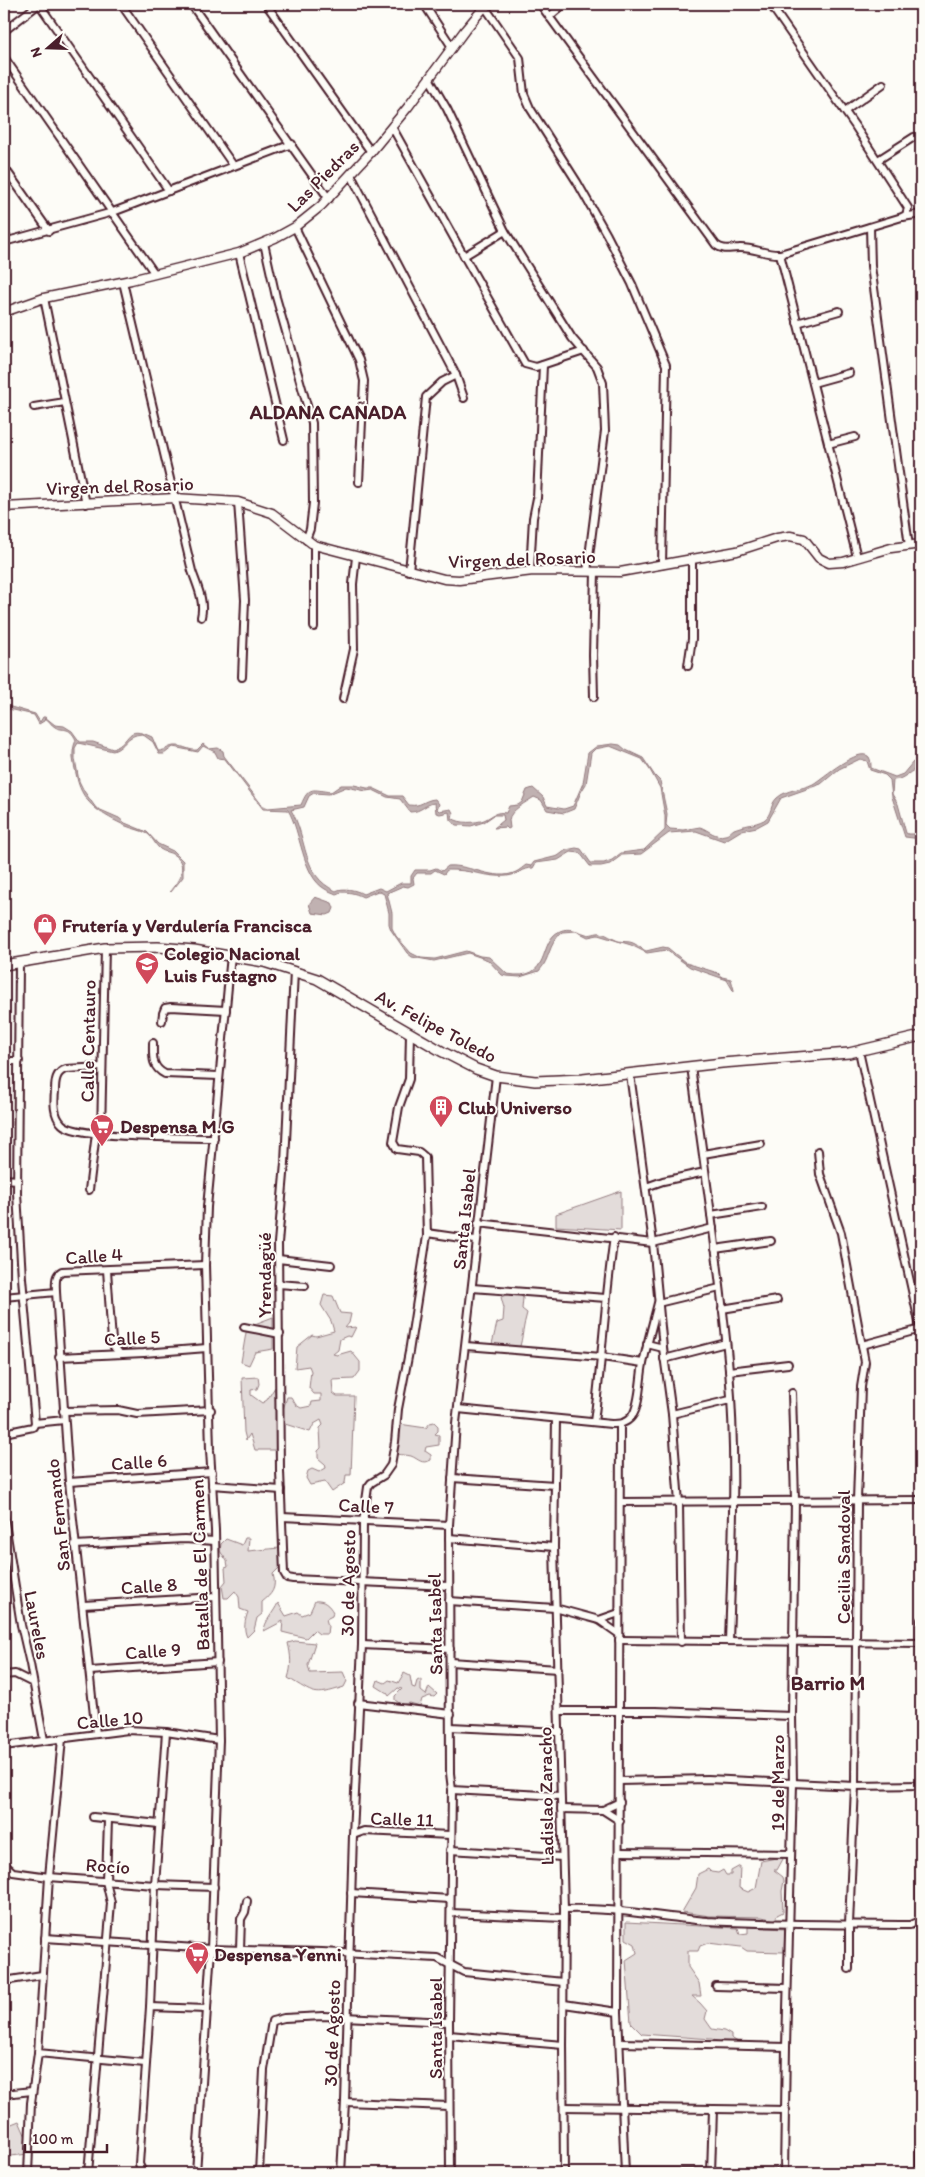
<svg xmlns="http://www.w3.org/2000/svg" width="925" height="2177" viewBox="0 0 925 2177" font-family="Itim,sans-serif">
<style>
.green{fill:#e3dcda;stroke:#967e82}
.water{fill:#c0b1b1;stroke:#91777b;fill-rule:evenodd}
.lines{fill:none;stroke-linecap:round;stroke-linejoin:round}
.minor-casing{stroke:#4a1f2b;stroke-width:10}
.tertiary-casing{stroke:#4a1f2b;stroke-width:11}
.secondary-casing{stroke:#4a1f2b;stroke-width:12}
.minor{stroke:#fdfcf7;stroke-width:6}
.tertiary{stroke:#fdfcf7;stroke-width:8}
.secondary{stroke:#fdfcf7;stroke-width:9}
.labels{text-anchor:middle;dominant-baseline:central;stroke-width:4;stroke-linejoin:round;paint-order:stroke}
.street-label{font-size:19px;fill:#4a1f2b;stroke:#fdfcf7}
.poi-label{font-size:19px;font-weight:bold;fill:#4a1f2b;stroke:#fdfcf7;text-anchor:start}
.neighbourhood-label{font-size:20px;font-weight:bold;fill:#4a1f2b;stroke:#fdfcf7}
</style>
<rect width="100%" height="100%" fill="#fdfcf7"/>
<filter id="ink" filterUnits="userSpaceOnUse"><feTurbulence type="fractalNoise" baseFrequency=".02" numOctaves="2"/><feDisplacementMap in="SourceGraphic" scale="10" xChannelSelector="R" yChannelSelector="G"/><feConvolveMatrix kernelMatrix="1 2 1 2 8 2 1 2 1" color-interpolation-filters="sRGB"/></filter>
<g filter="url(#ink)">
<!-- green -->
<g class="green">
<path d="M621,1191V1230L556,1226V1214Z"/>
<path d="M511,1293L520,1294L523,1298L522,1309L527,1313C523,1326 523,1337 519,1350L492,1344L497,1323L503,1321L504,1308L501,1297Z"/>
<path d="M324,1295L333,1296L340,1313L351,1314L349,1323L345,1328L356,1327L351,1337L347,1336L340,1339L338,1350L333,1354L337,1355L351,1351L360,1362V1371L354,1379L332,1380L333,1393L337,1396H354L351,1475H346L345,1483L332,1492L325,1482L310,1485L306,1478L308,1471L312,1469L319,1472L326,1468L325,1464L318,1458V1451L321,1448L320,1428L323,1425L321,1420L314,1424L310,1432L285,1424L281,1416L287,1397H291L296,1405L301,1408L311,1406L312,1402L321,1401V1394H314L309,1388L311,1371L309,1366L295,1368L297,1347L312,1335L316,1336L334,1331L331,1321L321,1305Z"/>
<path d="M273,1317V1349L255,1352L249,1365L241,1362L247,1327Z"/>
<path d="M258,1377L259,1384L257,1389L251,1390V1395L262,1403L267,1400L275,1387L277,1450H255L250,1434L246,1440L244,1432L242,1378Z"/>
<path d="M434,1422L438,1426V1431L435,1434L439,1435V1445L426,1447L425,1451L431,1455V1460C421,1465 419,1459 411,1456C407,1455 401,1455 397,1454L399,1424L426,1428L430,1423Z"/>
<path d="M245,1538H249L248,1551L279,1548L280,1567L273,1574C277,1588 272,1594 262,1602V1614L257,1618L254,1630L247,1637C243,1629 245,1620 248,1612L240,1609L239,1597L235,1591L228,1598H224L222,1586L226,1581L225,1568L228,1567L227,1561L220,1551L221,1544L226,1539L242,1545Z"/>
<path d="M315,1601C324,1600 329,1605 333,1612L332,1616L326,1619L328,1626L327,1634H319L314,1630L306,1638L282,1632L283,1621L264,1631C264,1622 274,1612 278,1603L286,1616L298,1612L302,1615L310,1612Z"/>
<path d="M295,1641L315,1643L308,1665L310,1673L343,1672L347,1681L344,1687C313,1697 315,1694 288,1678C292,1666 291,1655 288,1643Z"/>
<path d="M404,1673L410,1676L412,1687L415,1688L417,1681L421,1679V1691L426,1695L429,1687L437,1694L434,1697L430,1696L422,1699L420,1706L410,1703L402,1705L395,1700V1696L402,1689L398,1688L389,1696L387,1693L376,1686L378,1680L385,1683L389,1680L398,1683Z"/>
<path d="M781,1857L783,1859L777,1870H774L783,1877L784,1881L782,1891L783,1912L777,1915L775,1920L762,1917L710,1916L682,1912L696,1888L698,1874L708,1869L711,1872L718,1873L723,1870L726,1875H731V1871L740,1866L739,1888L748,1892L756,1888L761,1861Z"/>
<path d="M626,1922L738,1928L740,1934L748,1933V1927L785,1929L784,1952L747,1951L741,1947L708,1943L700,1946L698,1951H688V1967L699,1983L701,1996H692L700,2003L707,2011L705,2019L712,2029L724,2031L731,2035V2038L738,2042L736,2044L716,2041L712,2039L642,2034L631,2023L626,1960L637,1953L635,1944L626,1939Z"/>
<path d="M19,2121L30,2146L28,2154L11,2156L9,2167L12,2173H4V2127Z"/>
</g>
<!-- water -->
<g class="water">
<path d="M4,705L35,714L40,722L43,717H45L55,725L64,726L72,731L80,742H93L113,749C133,741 124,724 152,737L158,751C166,751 169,745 177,746C184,746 190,751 197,750L203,744L209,749L218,748L223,751L224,756L262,805L268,808L301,805C309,785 313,790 331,792L341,785H354L367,788H373L390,796H402L409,805C422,807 423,800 435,799L439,804L437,809L439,811L451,809L453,813L452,818C460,824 475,823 484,820C493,816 495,811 506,813L509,806L518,805L522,802L527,790L533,788L543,797L547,806L564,809L573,806L583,783L588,753L597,746L613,744L620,745L626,750L643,758L655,776L660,781L667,814L666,825L670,829L683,830L700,827C709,830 715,838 725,835C728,835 731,831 734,829C744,825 754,825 764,820C772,815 770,804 777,798C787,789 801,790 813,784C823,778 859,746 869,757C871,760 871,765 871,768L895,777L903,774L913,762H921V768C910,769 905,780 893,780L892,794L898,804L906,833L908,834H921V839L905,837L892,797L890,780L885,775L870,770L867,761L860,759L839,769L821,784L781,798L768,821L757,827L742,830L724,841L696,831L669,833L641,854L622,855L610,864L601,866H590L580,853L571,852L558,860L536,863L533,868C523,868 518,875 507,876C488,878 469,869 447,870L444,874L435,870L431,873H417L413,878L414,884L408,887L403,886L387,893L392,913V928L396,936L411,953L421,958L435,959L466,951L480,956L489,957L507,974C553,982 537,941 560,931C569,927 577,931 586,934C591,936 596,932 601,933C606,934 613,939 618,941C623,942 629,941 633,943C638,945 641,949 646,951L663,947L668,948L686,963L718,973L722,977L731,979L734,990V992L727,980L690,967L666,950L647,953L631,945L598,935L588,937L576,931L562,932C547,946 551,958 539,971L520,977L506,976L502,975L488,960L468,953L434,961L412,957L407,953L391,930L389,924V913L384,894L378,891L363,897C355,893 344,890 336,894C332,892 328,891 325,889C302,876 301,831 288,810L263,809L225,759L218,758L215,752L203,746L198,752L173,747L164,754H159L153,742L142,734C125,735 126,747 113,751L78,743L75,748V759L79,781L84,791L96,808L119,818L125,823L147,832L158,844L173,851L183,861V877L171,892L170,891C179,881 189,865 174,855C170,852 164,852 160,849C155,845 153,838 148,834C141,830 133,829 126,826C103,815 83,805 77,778C74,764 70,754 76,740C69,725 63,732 55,727C51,725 49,720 45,718L44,721L39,724L34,715L4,708ZM610,746L642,759L650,770L660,788L665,816V830L644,850L621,853L612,860L604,863H591L581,849L576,848L566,850L558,856L534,862L531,866L526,865C523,867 520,870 516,872C495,882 470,864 448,866L442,871L436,868L430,870H415L411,876V883H401L386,891L379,888L363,894C357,890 342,887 336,891C301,876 308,838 291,810L304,807L309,796L314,793L329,794L346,787L366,791L373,790L387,797L400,799L410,812C422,812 426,803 435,803L436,813L440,814L449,812L450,820L456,825L471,826L484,822L494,815H503L504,820L494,828L506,827L508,829L510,828C510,825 509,823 509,820C510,810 527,802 534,797L541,800L547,810L564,813L574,809L581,792L586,784L591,753L595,749Z"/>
<path d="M315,897L332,903L334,908L332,913L327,915L312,913L309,904Z"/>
</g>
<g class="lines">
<!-- minor casing -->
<g class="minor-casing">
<g id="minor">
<path d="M39,4L169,191"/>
<path d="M121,4L233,165"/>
<path d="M191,4L329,199"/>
<path d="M266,4L371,152"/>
<path d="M424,4L452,47"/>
<path d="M540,4L716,245C724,251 729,248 739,248C753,247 766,255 780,254L902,217L906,215L908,208L855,126L770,4"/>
<path d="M485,7L520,58L524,94L530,108L577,182L607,235L632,284L666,365L662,565"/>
<path d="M549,17L564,4"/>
<path d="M4,31L39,4"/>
<path d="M4,57L155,274"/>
<path d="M429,78L447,109L505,231L572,338L597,367L603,383L605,431L587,572"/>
<path d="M845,111L883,84"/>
<path d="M392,127L464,256L505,231"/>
<path d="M878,160L914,137"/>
<path d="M4,167L49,231"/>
<path d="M351,175L456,375L464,398"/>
<path d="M903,217L921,214"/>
<path d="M295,227L359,360L364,381L359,482"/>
<path d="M870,227L871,266L909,546"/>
<path d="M4,242L113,212L292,144"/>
<path d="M264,243L276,297L312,423L313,503L310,529L306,540"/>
<path d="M239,253L284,440"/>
<path d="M780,254L857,557"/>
<path d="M464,256L525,364L536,367L584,351"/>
<path d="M123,282L192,571C197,586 205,601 201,617"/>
<path d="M44,298L86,504"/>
<path d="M797,323L839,311"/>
<path d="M813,383L849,373"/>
<path d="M34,407L65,402"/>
<path d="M828,444L855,437"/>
<path d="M238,502L245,600L242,677"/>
<path d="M314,545V627"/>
<path d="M409,571L426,397L442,382L456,375"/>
<path d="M530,571L533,518L537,498L543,365"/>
<path d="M688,666L692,639V560"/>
<path d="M594,697L593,655L595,572"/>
<path d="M343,699L354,649L353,584L356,557"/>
<path d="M294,971L285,1163L278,1243L280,1471L284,1573L287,1578L293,1579L449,1586"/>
<path d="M162,1021L163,1013L165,1008L171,1007L226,1010"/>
<path d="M153,1043C153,1056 151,1067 165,1074L219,1076"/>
<path d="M859,1051L921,1331"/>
<path d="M4,1061H19"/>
<path d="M691,1066C704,1167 720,1268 729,1370C737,1460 732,1551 729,1641"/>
<path d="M102,1067L66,1069C56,1072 55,1081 55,1091C54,1102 53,1115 62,1124C76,1139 187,1137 214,1138"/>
<path d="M630,1074L653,1243L663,1348L672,1414L679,1503L681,1642"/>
<path d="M101,1134L105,948"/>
<path d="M818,1151L820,1174L841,1233L865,1362L861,1387L857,1500L855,1786L849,1924V1969"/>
<path d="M703,1154L761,1144"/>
<path d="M4,1179L18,1180"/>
<path d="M646,1187L663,1181L705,1172"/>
<path d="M89,1190L96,1133"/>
<path d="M711,1215L762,1207"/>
<path d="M478,1223L653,1243L713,1228"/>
<path d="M427,1233L475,1240"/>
<path d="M715,1249L771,1241"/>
<path d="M278,1259L331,1265"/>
<path d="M107,1270L112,1341L114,1347L120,1354"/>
<path d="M278,1284L305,1286"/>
<path d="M472,1288L606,1298"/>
<path d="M56,1292L69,1482L96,1734"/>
<path d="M4,1297L56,1292C56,1284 54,1275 62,1271L205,1265"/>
<path d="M722,1309L777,1300"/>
<path d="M244,1327L280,1334"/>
<path d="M647,1344L663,1348"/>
<path d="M862,1345L921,1329"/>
<path d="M466,1346L602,1357L643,1363"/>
<path d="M59,1357L144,1353L207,1348"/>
<path d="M664,1359L726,1343"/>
<path d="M729,1371L788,1364"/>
<path d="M458,1409L611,1424C619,1424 626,1424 632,1416C640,1406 640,1378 643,1364C647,1343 653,1323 658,1303L720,1288"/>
<path d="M63,1411L118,1410L137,1414L211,1410"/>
<path d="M672,1414L730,1400"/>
<path d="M556,1419L554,1547L564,1909L563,2045L564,2173"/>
<path d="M594,1422C602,1360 605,1299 614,1237"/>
<path d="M35,1423L64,1420"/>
<path d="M4,1433L33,1427L35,1423L22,1278L17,1193L19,963"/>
<path d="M452,1478L555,1485"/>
<path d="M69,1482L212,1472"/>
<path d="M212,1485L281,1490"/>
<path d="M620,1502L921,1500"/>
<path d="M4,1516L21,1625L30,1664L44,1740"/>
<path d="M282,1517L449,1525"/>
<path d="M449,1538L554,1547"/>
<path d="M75,1545L184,1539L215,1541"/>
<path d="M449,1601L555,1608L599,1620L619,1634"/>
<path d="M83,1605L216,1597"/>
<path d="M599,1620L619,1613"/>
<path d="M619,1640L921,1643"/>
<path d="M362,1645L450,1649"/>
<path d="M450,1662L558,1669"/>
<path d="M90,1671L218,1662"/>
<path d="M4,1675L15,1674L33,1683"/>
<path d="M358,1703L451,1714"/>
<path d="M559,1711H656L792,1716"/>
<path d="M450,1727L560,1732"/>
<path d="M4,1746L128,1730L166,1732L219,1740"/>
<path d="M619,1781L708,1779L855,1786L921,1785"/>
<path d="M452,1790L560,1796"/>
<path d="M561,1809L603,1810L620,1821"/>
<path d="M603,1810L620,1802"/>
<path d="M93,1817L159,1824"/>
<path d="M353,1835L364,1831L450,1835"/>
<path d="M450,1850L562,1857"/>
<path d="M619,1852L791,1854"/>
<path d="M4,1864L13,1872L49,1877L155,1885L214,1887"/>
<path d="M351,1893L450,1899"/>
<path d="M564,1909C612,1907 660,1917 708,1921C776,1925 843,1924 910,1925L921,1920"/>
<path d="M451,1913L563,1918"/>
<path d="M45,1938L211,1949L322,1952L437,1958L464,1972L563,1982"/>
<path d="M240,1949L241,1919L245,1912L247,1901"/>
<path d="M4,1981L42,1975"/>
<path d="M716,1986L787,1988"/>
<path d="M564,2004L618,2012L625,2173"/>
<path d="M150,2007L155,1885L166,1732"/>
<path d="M618,2012L620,1424"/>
<path d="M449,2035L563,2045"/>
<path d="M621,2043L786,2047"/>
<path d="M38,2053L145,2063"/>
<path d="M4,2094L32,2091"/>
<path d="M345,2102L449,2106"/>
<path d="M564,2107L786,2110"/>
<path d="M625,2172L784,2173L786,2047L793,1784L792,1716L795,1500L792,1393"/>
<path d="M28,2173L31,2103L38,2053L49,1877L62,1739"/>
<path d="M88,2173L111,1903L106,1881L108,1820"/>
<path d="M143,2173L139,2164L150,2007L207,2009"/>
<path d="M196,2173L211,1949L219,1740L215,1530L210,1450L205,1265L207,1207L231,955"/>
<path d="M259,2173L264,2070L272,2021L284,2018L323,2016L449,2022"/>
<path d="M341,2173L345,2102L353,1835L362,1645L363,1522L368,1487L371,1483L384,1475L391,1465L395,1442L398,1409L409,1352L427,1236L425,1157L419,1152L397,1149L393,1142L399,1107L409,1079L410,1033"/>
<path d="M450,2173L449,2022L452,1790L450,1773L449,1525L456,1423L496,1076"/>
<path d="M711,2173L713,2109"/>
<path d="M920,2173L921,1620"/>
</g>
</g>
<!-- tertiary casing -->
<g class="tertiary-casing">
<g id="tertiary">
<path d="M4,312L44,298L131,280L239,253L275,238L295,227L321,206L371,152L408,107L465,30L487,4"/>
<path d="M4,507L175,498L238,502L272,513L314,545L444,579L459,580L533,571L620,572L737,551L777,538L790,536L804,539L819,558L829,563L843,562L891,548L921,544"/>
</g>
</g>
<!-- secondary casing -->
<g class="secondary-casing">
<path id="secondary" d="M4,965L105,948L158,947L194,950L264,962L317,979L443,1052L476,1069L496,1076L535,1081L583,1079L722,1063L849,1053L921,1036"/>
</g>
<!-- minor -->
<use href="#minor" class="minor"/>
<!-- tertiary -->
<use href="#tertiary" class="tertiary"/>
<!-- secondary -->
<use href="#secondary" class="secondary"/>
</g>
</g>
<!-- icons -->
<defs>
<g id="shop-pin" transform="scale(1.25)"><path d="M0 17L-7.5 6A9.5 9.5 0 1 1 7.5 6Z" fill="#d1495b" stroke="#fdfcf7"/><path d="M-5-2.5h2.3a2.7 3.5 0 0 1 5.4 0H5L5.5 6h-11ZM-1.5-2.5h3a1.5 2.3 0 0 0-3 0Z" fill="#fff"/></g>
<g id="school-pin" transform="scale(1.25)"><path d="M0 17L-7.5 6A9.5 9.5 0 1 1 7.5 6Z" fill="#d1495b" stroke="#fdfcf7"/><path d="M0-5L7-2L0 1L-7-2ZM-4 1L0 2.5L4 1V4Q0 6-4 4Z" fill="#fff"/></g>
<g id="building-pin" transform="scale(1.25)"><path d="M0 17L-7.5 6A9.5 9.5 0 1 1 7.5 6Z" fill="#d1495b" stroke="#fdfcf7"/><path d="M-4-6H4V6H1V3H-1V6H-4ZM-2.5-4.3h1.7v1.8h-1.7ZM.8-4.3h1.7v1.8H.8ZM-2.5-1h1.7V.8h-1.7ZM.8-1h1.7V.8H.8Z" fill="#fff"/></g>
<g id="supermarket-pin" transform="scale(1.25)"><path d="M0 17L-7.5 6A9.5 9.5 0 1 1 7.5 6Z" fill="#d1495b" stroke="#fdfcf7"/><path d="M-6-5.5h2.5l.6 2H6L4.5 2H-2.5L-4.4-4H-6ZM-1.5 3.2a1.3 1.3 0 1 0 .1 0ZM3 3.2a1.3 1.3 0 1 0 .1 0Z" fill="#fff"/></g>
</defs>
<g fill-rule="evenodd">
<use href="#shop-pin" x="45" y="925"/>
<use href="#school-pin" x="147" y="964"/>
<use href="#building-pin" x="441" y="1107"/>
<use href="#supermarket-pin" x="102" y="1126"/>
<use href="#supermarket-pin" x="197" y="1954"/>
</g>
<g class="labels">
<!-- street labels -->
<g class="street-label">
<text transform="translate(323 176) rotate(-45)">Las Piedras</text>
<text transform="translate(120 486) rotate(-2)">Virgen del Rosario</text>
<text transform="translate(522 559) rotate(-2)">Virgen del Rosario</text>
<text transform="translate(436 1026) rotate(28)">Av. Felipe Toledo</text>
<text transform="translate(88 1041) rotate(-89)">Calle Centauro</text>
<text transform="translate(464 1219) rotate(-84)">Santa Isabel</text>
<text transform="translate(94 1256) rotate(-4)">Calle 4</text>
<text transform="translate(264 1275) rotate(-90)">Yrendagüé</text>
<text transform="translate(132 1338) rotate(-3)">Calle 5</text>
<text transform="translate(139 1462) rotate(-4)">Calle 6</text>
<text transform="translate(366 1506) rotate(3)">Calle 7</text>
<text transform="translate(58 1515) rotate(-96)">San Fernando</text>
<text transform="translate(843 1557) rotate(-90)">Cecilia Sandoval</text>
<text transform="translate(200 1565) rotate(-92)">Batalla de El Carmen</text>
<text transform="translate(348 1583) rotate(-89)">30 de Agosto</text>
<text transform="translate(149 1586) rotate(-4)">Calle 8</text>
<text transform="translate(435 1624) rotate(-91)">Santa Isabel</text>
<text transform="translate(37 1625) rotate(79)">Laureles</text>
<text transform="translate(153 1651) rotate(-4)">Calle 9</text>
<text transform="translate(110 1720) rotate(-5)">Calle 10</text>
<text transform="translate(777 1783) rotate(-90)">19 de Marzo</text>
<text transform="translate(546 1796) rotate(-91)">Ladislao Zaracho</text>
<text transform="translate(402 1819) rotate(2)">Calle 11</text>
<text transform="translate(108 1866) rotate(4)">Rocío</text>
<text transform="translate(435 2028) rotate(-90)">Santa Isabel</text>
<text transform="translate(332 2033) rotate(-88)">30 de Agosto</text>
</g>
<!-- poi labels -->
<g class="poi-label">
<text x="62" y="925">Frutería y Verdulería Francisca</text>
<text x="164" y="953">Colegio Nacional<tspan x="164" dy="22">Luis Fustagno</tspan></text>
<text x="458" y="1107">Club Universo</text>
<text x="120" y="1126">Despensa M.G</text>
<text x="214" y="1954">Despensa Yenni</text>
</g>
<!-- neighbourhood labels -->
<g class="neighbourhood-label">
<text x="328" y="412">ALDANA CAÑADA</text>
<text x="828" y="1683">Barrio M</text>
</g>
</g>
<!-- margin -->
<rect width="925" height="2177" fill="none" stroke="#fdfcf7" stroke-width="20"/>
<rect x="10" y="10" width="905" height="2157" fill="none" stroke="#4a1f2b" stroke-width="2" filter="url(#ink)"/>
<!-- north arrow -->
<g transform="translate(48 48) rotate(250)" stroke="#fdfcf7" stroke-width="4" paint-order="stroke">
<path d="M0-4L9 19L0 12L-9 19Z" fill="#4a1f2b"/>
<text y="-8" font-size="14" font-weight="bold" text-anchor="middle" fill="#4a1f2b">N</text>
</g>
<!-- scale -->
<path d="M25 2144v8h82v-8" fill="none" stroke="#4a1f2b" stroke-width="2.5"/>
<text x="32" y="2144" font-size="15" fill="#4a1f2b" stroke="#fdfcf7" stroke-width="4" paint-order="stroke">100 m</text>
</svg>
